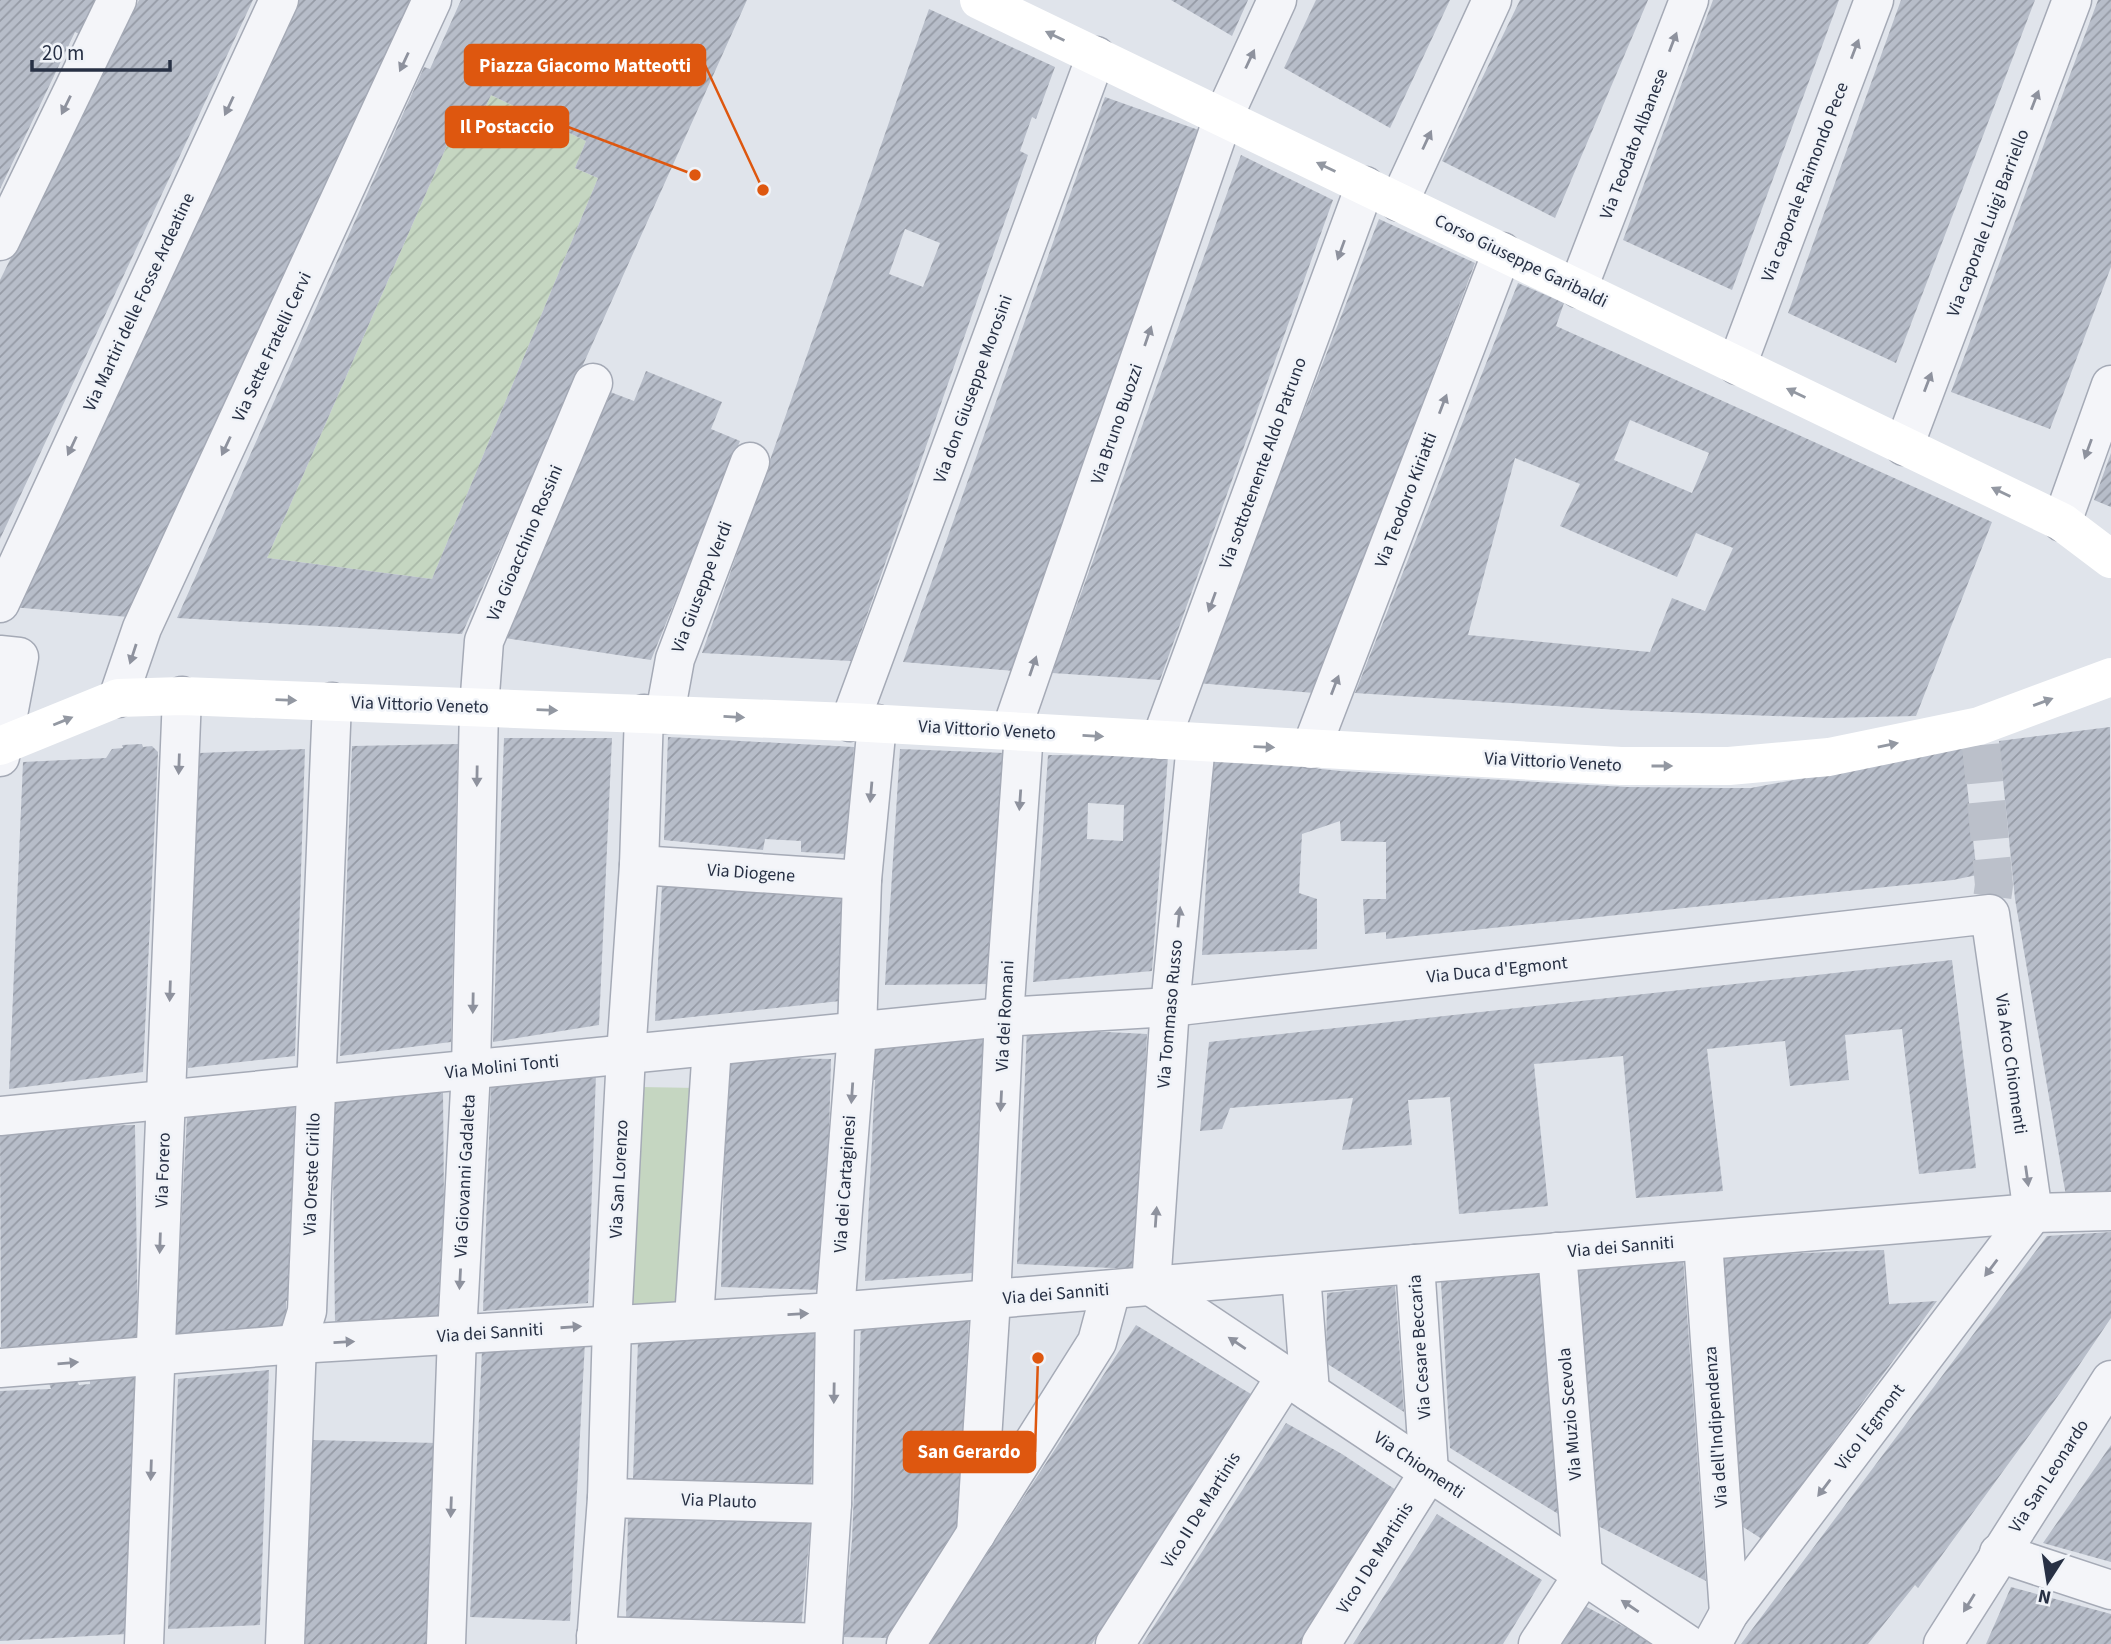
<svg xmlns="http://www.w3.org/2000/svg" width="2111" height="1644" viewBox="0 0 2111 1644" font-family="'Source Sans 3',sans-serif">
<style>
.grass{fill:#c5d6c1}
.garden{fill:url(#garden-furrows)}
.building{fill:url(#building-hatch);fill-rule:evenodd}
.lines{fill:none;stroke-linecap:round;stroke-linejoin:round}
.street-tunnel{stroke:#bbc0ca;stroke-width:38;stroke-dasharray:38 19;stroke-linecap:butt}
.street-casing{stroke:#a5aab6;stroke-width:41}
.street{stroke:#f4f5f9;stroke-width:38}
.secondary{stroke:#fff;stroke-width:38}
.oneway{fill:#9398a2}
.oneway2{fill:#8e929e}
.labels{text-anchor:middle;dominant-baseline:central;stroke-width:5;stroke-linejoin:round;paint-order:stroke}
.street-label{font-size:18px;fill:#273044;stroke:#f0f3f8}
.leader{fill:none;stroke:#de570f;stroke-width:2.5}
.callout-dot{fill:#de570f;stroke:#f0f3f8;stroke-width:2.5}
.callout{fill:#de570f;stroke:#de570f;stroke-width:2.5}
.callout-label{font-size:19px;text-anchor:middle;font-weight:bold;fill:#fff}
</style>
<defs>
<pattern id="garden-furrows" width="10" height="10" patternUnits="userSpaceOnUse" patternTransform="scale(1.75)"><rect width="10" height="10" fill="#c5d6c1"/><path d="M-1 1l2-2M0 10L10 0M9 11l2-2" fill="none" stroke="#a9b8a7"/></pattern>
<pattern id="building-hatch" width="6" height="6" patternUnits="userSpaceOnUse" patternTransform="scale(1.75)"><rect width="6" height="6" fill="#b7bdc9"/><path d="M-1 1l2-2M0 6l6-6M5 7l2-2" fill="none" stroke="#959aa5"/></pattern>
</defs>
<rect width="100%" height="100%" fill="#e0e4eb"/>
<!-- grass -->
<path class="grass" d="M640,1087L698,1088L681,1309L628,1312Z"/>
<!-- garden -->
<path class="garden" d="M491,95L586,141L575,168L598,178L432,579L267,558L461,113L479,121Z"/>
<!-- building -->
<g class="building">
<path d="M0,0H96L81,35L75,32L0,189Z"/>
<path d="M139,0H253L0,539V280Z"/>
<path d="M296,0H412L128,617L12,607Z"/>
<path d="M461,0H747L462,634L177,618L424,67L430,69ZM491,95L586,141L575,168L598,178L432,579L267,558L461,113L479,121Z"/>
<path d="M1171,0H1248L1232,36Z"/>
<path d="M1316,0H1450L1390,128L1284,68Z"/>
<path d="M1520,0H1648L1555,218L1442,161Z"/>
<path d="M1713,0H1839L1732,290L1623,240Z"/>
<path d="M1901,0H2035L1896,363L1788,313Z"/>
<path d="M2098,0H2111V267L2050,429L1951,392Z"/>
<path d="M929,9L1055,67L1036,119L1032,117L1020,151L1028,155L851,661L702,653ZM905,229L940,243L923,287L889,274Z"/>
<path d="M1105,97L1207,133L1015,671L903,662Z"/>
<path d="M1241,155L1333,200L1160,680L1052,673Z"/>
<path d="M1379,219L1475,263L1314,693L1198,683Z"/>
<path d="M1518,283L1564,303L1556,326L1992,522L1916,716L1828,718L1619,710L1355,693ZM1630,420L1709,453L1692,493L1614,460ZM1515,458L1580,484L1560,526L1677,577L1696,533L1733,548L1705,611L1672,598L1650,652L1468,635Z"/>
<path d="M646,371L722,402L711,429L740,441L651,660L505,638L605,390L634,401Z"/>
<path d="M2111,453V507L2094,500Z"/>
<path d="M2110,727L2111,1193L2066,1196L2015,899L1999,741Z"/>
<path d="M668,737L854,747L847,854L801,852V841L765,839L763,850L664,840Z"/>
<path d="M504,738H612L599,1025L493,1042Z"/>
<path d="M142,744L143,747L152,746L158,752L143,1072L9,1089L23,762L106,758L112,749L123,748L122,745Z"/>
<path d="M458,744L451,1042L340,1056L352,746Z"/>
<path d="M1963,748L1977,875L1953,880L1386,939V932L1365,934L1363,899H1386V842L1341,841L1340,821L1302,834L1299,893L1317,899V949L1202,955L1213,758L1341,771L1627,787L1721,788H1751Z"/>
<path d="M305,749L295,1056L188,1068L199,753Z"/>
<path d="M900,749L1005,753L993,984L885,985Z"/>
<path d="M1048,755L1168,756L1152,971L1033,982ZM1088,803L1124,805L1123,841L1087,839Z"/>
<path d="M662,885L845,894L840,1001L655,1021Z"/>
<path d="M1952,960L1976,1168L1919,1174L1902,1029L1845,1035L1849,1080L1790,1086L1785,1041L1707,1049L1723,1191L1636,1198L1623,1056L1534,1064L1548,1206L1459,1214L1450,1097L1408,1100L1412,1145L1342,1150L1353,1098L1230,1108L1222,1129L1200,1131L1209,1042Z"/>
<path d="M1027,1028L1147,1034L1137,1269L1017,1264Z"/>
<path d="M988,1033L972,1273L865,1281L875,1080H871L873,1050Z"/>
<path d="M727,1057L831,1059L825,1290L721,1287Z"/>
<path d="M596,1073L588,1303L483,1311L491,1082Z"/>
<path d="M443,1091L445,1322L335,1323L332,1092Z"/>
<path d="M295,1101L292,1301H286L287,1330L175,1339L187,1116Z"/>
<path d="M135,1125L138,1346L1,1347L0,1127Z"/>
<path d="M2111,1232V1318L2063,1389L1918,1588L1915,1585L1868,1644H1741L2047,1236Z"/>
<path d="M1884,1250L1889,1304L1937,1301L1762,1539L1740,1525L1722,1256Z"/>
<path d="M1683,1257L1706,1581L1598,1526L1576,1265Z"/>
<path d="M1539,1274L1566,1514L1560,1515L1450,1448L1441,1282Z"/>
<path d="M1395,1286L1404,1412L1326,1363L1327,1293Z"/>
<path d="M969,1319L957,1537L888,1638L842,1637L852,1540L861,1325Z"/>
<path d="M1136,1325L1251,1394L1092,1644H928Z"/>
<path d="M819,1326L811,1489L633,1479L638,1341Z"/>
<path d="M585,1342L570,1621L470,1617L482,1350Z"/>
<path d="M269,1370L260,1625L168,1629L178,1379Z"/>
<path d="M138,1376L127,1634L0,1641V1391L51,1389L49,1383L77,1381L79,1385L90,1384V1378Z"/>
<path d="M1286,1423L1342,1454L1396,1490L1307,1644H1142Z"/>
<path d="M311,1440L437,1443L428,1644H303Z"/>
<path d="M2111,1445V1562L2043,1543Z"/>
<path d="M628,1514L811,1520L801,1629L626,1623Z"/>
<path d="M1437,1514L1542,1580L1503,1644H1353Z"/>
<path d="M2011,1587L2111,1614V1644H1986Z"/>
<path d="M1581,1604L1657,1644H1556Z"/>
</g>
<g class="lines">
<!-- street-tunnel -->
<path class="street-tunnel" d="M1981,745L1994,885L1990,914"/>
<!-- street casing -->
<g class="street-casing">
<g id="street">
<path d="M1399,202L1492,0"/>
<path d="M0,241L117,0"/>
<path d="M1578,288L1689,0"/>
<path d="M1737,365L1874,0"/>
<path d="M1904,446L2072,0"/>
<path d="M2062,522L2111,385"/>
<path d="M0,603L279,0"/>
<path d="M0,655L19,657L0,757"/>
<path d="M118,698L142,628L432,0"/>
<path d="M665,714L675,659L750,462"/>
<path d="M850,722L1096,56"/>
<path d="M1011,731L1223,118L1277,0"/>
<path d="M1161,740L1365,186"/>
<path d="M1196,744L1170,1007L1151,1286L1687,1644"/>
<path d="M1311,749L1502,252"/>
<path d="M639,865L862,880"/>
<path d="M0,1116L1004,1017L1170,1007L1990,914L2033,1213"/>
<path d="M1703,1241L1729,1613"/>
<path d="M1301,1274L1310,1392"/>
<path d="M694,1319L712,1046"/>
<path d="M0,1368L297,1344L835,1312L2033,1213L2111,1211"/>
<path d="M607,1498L832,1504"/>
<path d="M976,1534L991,1299L1004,1017L1024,732"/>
<path d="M1999,1553L2111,1590"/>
<path d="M596,1636L823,1643"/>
<path d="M144,1644L182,696"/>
<path d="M285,1644L297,1344L307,1311L332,702"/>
<path d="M446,1644L457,1335L471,1070L479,708L484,641L593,383"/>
<path d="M596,1644L607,1498L612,1325L626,1055L639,865L644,714"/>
<path d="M823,1644L832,1504L835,1312L857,1032L862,880L877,724"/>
<path d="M906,1644L1097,1342L1111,1290"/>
<path d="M1115,1644L1286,1376"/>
<path d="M1321,1644L1429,1472L1415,1264"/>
<path d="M1538,1644L1583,1575L1557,1252"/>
<path d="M1712,1644L1729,1613L2033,1213"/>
<path d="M1943,1644L2111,1380"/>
</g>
</g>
<!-- street -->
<use href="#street" class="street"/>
<!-- secondary -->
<g class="secondary">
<path d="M979,0L2062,522L2111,559"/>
<path d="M0,746L118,698L182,696L850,722L1621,766H1729L1829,757L1979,726L2111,677"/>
</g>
</g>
<!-- one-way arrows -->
<defs><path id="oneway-solid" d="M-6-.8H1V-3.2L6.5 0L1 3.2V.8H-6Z" transform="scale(1.75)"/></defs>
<g class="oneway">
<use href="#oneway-solid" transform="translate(1055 36) rotate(-154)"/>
<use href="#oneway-solid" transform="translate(1326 167) rotate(-154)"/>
<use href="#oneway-solid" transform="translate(1796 393) rotate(-154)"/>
<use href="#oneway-solid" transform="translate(2001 492) rotate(-154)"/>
<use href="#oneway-solid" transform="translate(286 700) rotate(2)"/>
<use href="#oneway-solid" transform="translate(2043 702) rotate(-20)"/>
<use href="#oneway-solid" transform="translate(547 710) rotate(2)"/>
<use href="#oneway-solid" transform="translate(734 717) rotate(3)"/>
<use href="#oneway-solid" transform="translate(63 721) rotate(-22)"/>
<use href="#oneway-solid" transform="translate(1093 736) rotate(3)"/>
<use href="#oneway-solid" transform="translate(1888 745) rotate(-12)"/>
<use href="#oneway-solid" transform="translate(1264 747) rotate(2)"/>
<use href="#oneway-solid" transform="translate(1662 766)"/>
</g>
<g class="oneway2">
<use href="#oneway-solid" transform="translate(1673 42) rotate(-69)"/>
<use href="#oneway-solid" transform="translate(1855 49) rotate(-69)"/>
<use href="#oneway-solid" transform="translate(1250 59) rotate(-65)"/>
<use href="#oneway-solid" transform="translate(404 62) rotate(115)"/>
<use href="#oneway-solid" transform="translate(2035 100) rotate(-69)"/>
<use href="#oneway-solid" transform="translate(66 105) rotate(116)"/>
<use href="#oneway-solid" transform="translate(229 106) rotate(115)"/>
<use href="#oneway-solid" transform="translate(1427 140) rotate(-65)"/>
<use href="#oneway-solid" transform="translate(1341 250) rotate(110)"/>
<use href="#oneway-solid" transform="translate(1148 336) rotate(-71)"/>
<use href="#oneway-solid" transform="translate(1928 382) rotate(-69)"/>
<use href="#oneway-solid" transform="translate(1443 404) rotate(-69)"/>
<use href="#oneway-solid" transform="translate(72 446) rotate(115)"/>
<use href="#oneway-solid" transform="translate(226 446) rotate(115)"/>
<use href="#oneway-solid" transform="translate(2088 449) rotate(110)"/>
<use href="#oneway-solid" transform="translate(1212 602) rotate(110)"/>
<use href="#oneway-solid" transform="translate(133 654) rotate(108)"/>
<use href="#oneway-solid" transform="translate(1033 666) rotate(-71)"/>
<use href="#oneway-solid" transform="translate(1335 685) rotate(-69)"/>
<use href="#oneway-solid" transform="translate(179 764) rotate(92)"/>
<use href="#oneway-solid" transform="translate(477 776) rotate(91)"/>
<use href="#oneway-solid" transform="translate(871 792) rotate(95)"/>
<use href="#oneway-solid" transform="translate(1020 800) rotate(94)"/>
<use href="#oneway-solid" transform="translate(1179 917) rotate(-84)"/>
<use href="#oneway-solid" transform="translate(170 991) rotate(92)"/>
<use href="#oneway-solid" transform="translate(473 1003) rotate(91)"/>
<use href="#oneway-solid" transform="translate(852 1093) rotate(94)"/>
<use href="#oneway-solid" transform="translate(1001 1101) rotate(93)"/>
<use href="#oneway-solid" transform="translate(2027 1176) rotate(82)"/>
<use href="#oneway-solid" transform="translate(1156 1217) rotate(-86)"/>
<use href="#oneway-solid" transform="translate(160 1243) rotate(92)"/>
<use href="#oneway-solid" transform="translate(1991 1268) rotate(127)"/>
<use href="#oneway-solid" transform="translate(460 1279) rotate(93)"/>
<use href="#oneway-solid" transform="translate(798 1314) rotate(-3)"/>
<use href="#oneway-solid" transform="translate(571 1327) rotate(-4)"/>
<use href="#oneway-solid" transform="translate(344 1342) rotate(-3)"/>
<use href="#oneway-solid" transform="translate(1237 1343) rotate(-146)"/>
<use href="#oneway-solid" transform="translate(68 1363) rotate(-5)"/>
<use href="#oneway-solid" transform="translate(834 1393) rotate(91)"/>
<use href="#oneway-solid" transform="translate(151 1470) rotate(92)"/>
<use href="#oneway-solid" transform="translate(1824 1488) rotate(127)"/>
<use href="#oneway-solid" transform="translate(451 1507) rotate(92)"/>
<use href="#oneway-solid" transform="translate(1969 1603) rotate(122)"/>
<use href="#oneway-solid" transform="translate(1630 1606) rotate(-146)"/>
</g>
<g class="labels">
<!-- street labels -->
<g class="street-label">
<text transform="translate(1634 144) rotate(-69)">Via Teodato Albanese</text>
<text transform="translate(1805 182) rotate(-69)">Via caporale Raimondo Pece</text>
<text transform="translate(1988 223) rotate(-69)">Via caporale Luigi Barriello</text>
<text transform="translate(1521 261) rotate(26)">Corso Giuseppe Garibaldi</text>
<text transform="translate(139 302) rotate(-65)">Via Martiri delle Fosse Ardeatine</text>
<text transform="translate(272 347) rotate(-65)">Via Sette Fratelli Cervi</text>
<text transform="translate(973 389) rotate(-70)">Via don Giuseppe Morosini</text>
<text transform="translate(1117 424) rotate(-71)">Via Bruno Buozzi</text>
<text transform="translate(1263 463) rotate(-70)">Via sottotenente Aldo Patruno</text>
<text transform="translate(1406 500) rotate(-69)">Via Teodoro Kiriatti</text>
<text transform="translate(525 543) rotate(-67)">Via Gioacchino Rossini</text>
<text transform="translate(702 587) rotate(-69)">Via Giuseppe Verdi</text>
<text transform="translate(420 705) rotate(2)">Via Vittorio Veneto</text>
<text transform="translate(987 730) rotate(3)">Via Vittorio Veneto</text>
<text transform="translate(1553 762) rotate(3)">Via Vittorio Veneto</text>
<text transform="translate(751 873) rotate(4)">Via Diogene</text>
<text transform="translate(1497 970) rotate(-6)">Via Duca d'Egmont</text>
<text transform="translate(1170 1014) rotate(-85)">Via Tommaso Russo</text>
<text transform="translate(1005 1016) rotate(-87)">Via dei Romani</text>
<text transform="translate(2011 1064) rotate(82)">Via Arco Chiomenti</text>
<text transform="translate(502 1067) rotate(-6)">Via Molini Tonti</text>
<text transform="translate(163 1170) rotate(-88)">Via Forero</text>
<text transform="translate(312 1174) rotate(-88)">Via Oreste Cirillo</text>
<text transform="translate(465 1176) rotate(-87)">Via Giovanni Gadaleta</text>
<text transform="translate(619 1179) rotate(-87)">Via San Lorenzo</text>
<text transform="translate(845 1184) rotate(-86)">Via dei Cartaginesi</text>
<text transform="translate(1621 1247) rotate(-5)">Via dei Sanniti</text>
<text transform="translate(1056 1294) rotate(-5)">Via dei Sanniti</text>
<text transform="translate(490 1333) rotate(-4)">Via dei Sanniti</text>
<text transform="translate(1420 1347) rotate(-94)">Via Cesare Beccaria</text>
<text transform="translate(1570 1414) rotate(-95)">Via Muzio Scevola</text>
<text transform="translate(1716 1427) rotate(-94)">Via dell'Indipendenza</text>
<text transform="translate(1870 1427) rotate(-53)">Vico I Egmont</text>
<text transform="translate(1419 1465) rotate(34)">Via Chiomenti</text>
<text transform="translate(2049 1476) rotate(-57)">Via San Leonardo</text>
<text transform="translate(719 1501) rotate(2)">Via Plauto</text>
<text transform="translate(1201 1510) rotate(-58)">Vico II De Martinis</text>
<text transform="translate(1375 1558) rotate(-58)">Vico I De Martinis</text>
</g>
</g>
<!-- callouts -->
<path class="leader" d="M763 190L705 65M695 175L568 127M1038 1358L1035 1452"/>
<g class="callout-dot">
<circle cx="763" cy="190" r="7"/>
<circle cx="695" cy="175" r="7"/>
<circle cx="1038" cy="1358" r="7"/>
</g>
<g class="callout">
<rect x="465" y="45" width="240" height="40" rx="7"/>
<rect x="446" y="107" width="122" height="40" rx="7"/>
<rect x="904" y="1432" width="131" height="40" rx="7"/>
</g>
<g class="callout-label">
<text x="585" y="72">Piazza Giacomo Matteotti</text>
<text x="507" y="133">Il Postaccio</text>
<text x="969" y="1458">San Gerardo</text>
</g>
<!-- north arrow -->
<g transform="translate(2048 1581) rotate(192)" stroke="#f0f3f8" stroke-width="5" paint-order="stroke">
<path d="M0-5L12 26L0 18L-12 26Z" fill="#273044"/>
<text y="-10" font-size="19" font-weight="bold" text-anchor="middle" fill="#273044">N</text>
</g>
<!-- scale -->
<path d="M32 60v10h138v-10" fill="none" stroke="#273044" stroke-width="3.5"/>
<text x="42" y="60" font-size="21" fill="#273044" stroke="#f0f3f8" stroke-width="5" paint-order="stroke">20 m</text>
</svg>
